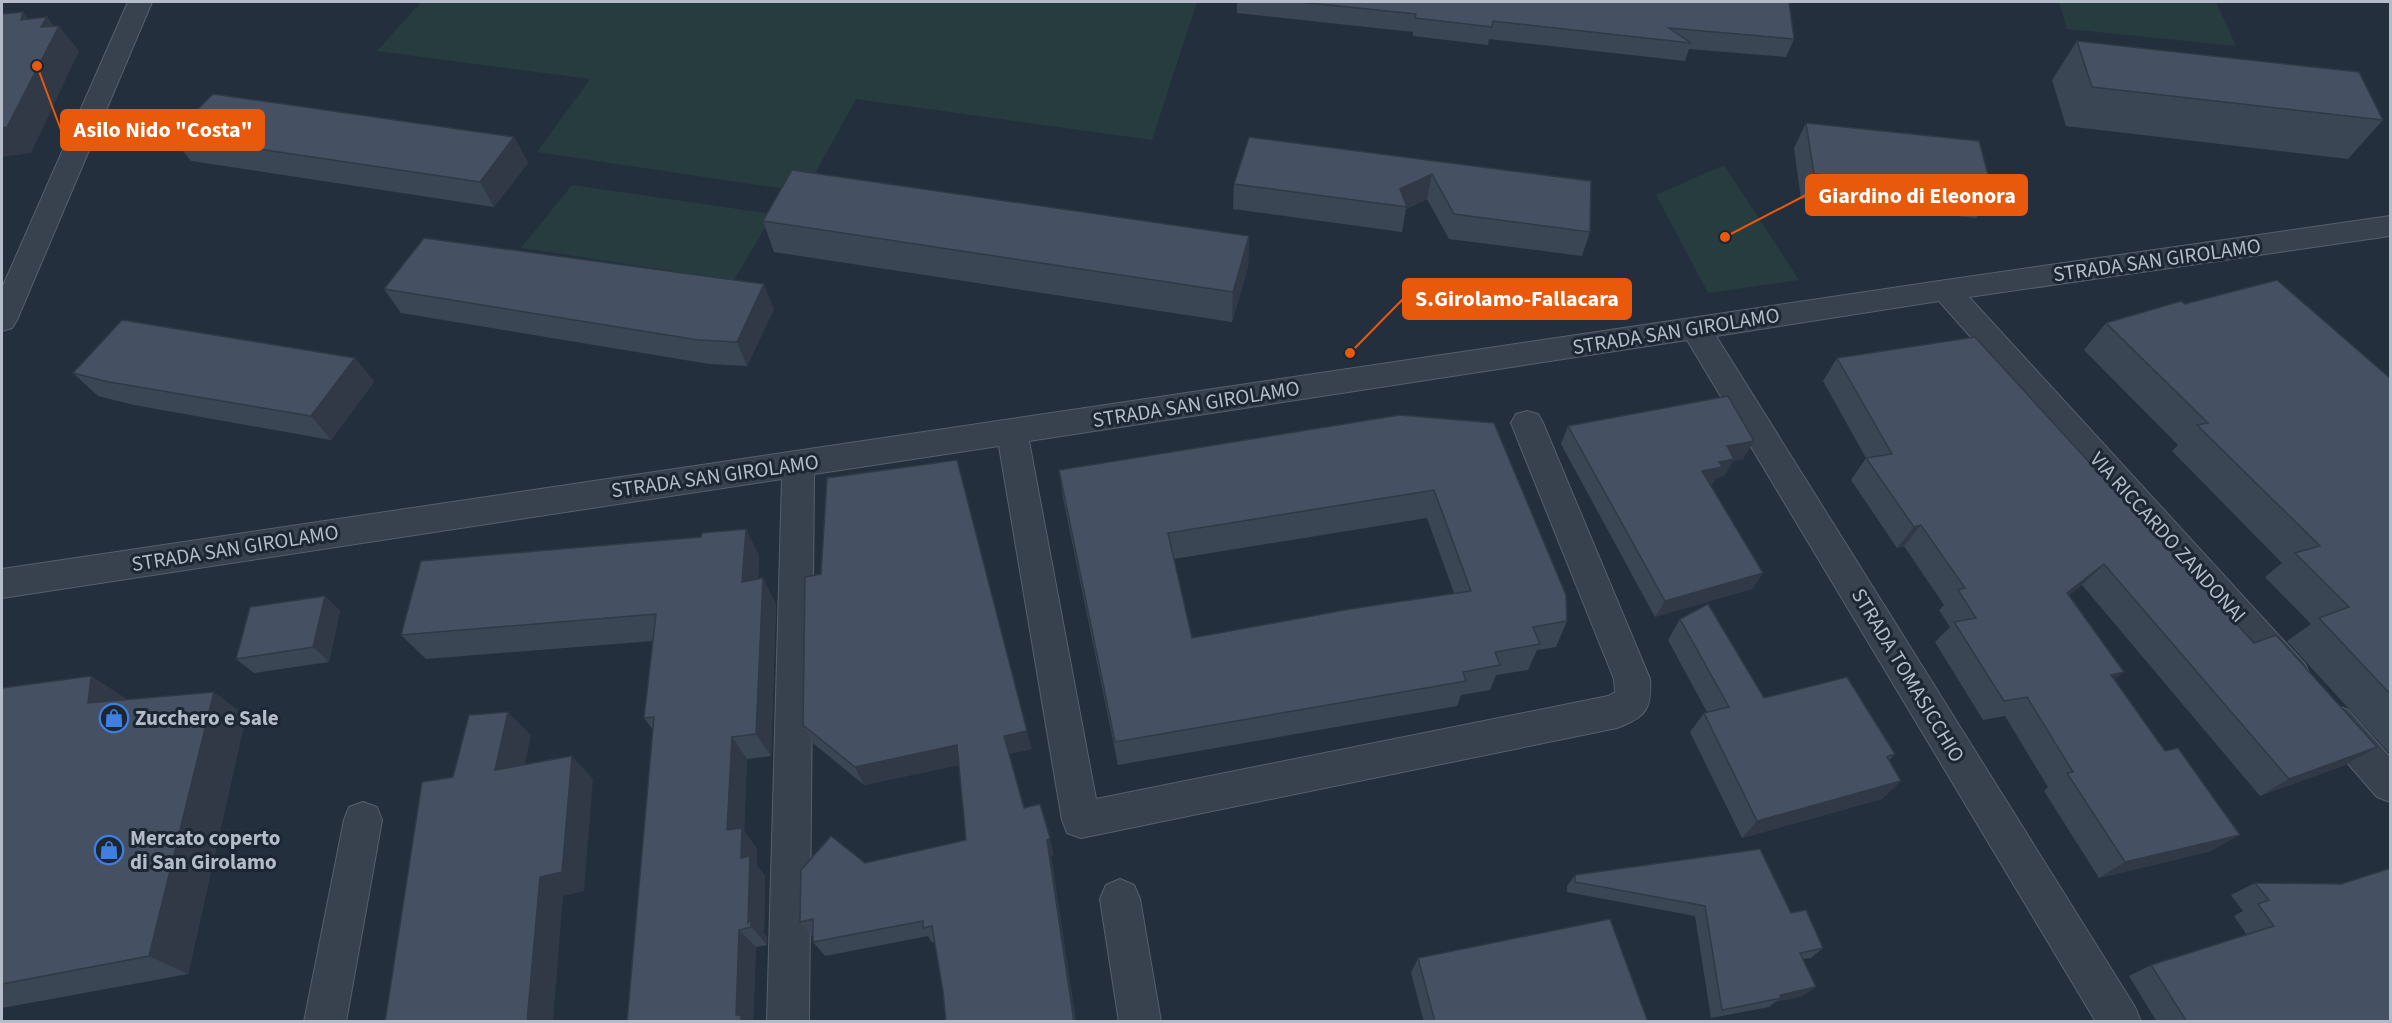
<svg xmlns="http://www.w3.org/2000/svg" width="2392" height="1023" viewBox="0 0 2392 1023" font-family="'Source Sans 3',sans-serif">
<style>
.green{fill:#263c3f}
.lines{fill:none;stroke-linecap:round;stroke-linejoin:round}
.minor-casing{stroke:#565f6c;stroke-width:2}
.minor{fill:#38414e;fill-rule:evenodd}
.wall{fill:#3b4654;fill-rule:evenodd}
.shaded-wall{fill:#303945}
.building{fill:#455162;stroke:#303945;stroke-width:1.5;fill-rule:evenodd}
.labels{text-anchor:middle;dominant-baseline:central;stroke-width:6;stroke-linejoin:round;paint-order:stroke}
.street-label{font-size:21px;fill:#b4bcc9;stroke:#1d2633}
.poi-label{font-size:21px;font-weight:bold;fill:#b4bcc9;stroke:#1d2633;text-anchor:start}
.leader{fill:none;stroke:#e8590c;stroke-width:2}
.callout-dot{fill:#e8590c;stroke:#1d2633;stroke-width:2}
.callout{fill:#e8590c;stroke:#e8590c;stroke-width:2}
.callout-label{font-size:22px;text-anchor:middle;font-weight:bold;fill:#fff}
</style>
<rect width="100%" height="100%" fill="#242f3e"/>
<!-- green -->
<g class="green">
<path d="M421,2H1197L1152,140L856,99L805,192L537,152L590,79L377,51Z"/>
<path d="M2059,2H2216L2236,46L2067,29Z"/>
<path d="M1724,165L1799,280L1708,293L1656,195Z"/>
<path d="M572,185L773,214L734,280L521,248Z"/>
</g>
<g class="lines">
<!-- minor casing -->
<g class="minor-casing">
<g id="minor">
<path d="M128,2H152L17,320L12,328L2,331V288Z"/>
<path d="M2390,216V236L1969,297L2305,664L2310,675L2305,686L2292,691L2279,686L1939,301L1716,336L2135,1007L2141,1022H2096L1687,340L1029,441L1096,799L1608,696L1615,692L1614,679L1511,423L1516,414L1527,411L1538,414L1543,423L1650,679C1652,709 1646,717 1617,728L1081,838L1067,833L1062,820L999,446L814,474L809,1022H767L782,479L2,598V569L1946,280Z"/>
<path d="M2335,705L2348,710L2390,757V802L2377,797L2322,734L2317,722L2322,710Z"/>
<path d="M363,802L377,807L382,820L346,1022H304L344,820L349,807Z"/>
<path d="M1120,879L1134,885L1140,899L1161,1022H1119L1100,899L1106,885Z"/>
</g>
</g>
<!-- minor -->
<use href="#minor" class="minor"/>
</g>
<!-- wall -->
<g class="wall">
<path d="M1237,2H1789L1794,39L1786,57L1689,49L1685,61L1489,39L1488,45L1413,36V32L1237,13Z"/>
<path d="M2077,41L2383,120L2348,159L2066,126L2052,80Z"/>
<path d="M1806,123L1993,193L1976,218L1801,199L1794,148Z"/>
<path d="M171,136L514,137L528,163L494,207L191,161Z"/>
<path d="M1249,137L1591,181L1590,232L1582,256L1449,239L1427,199L1406,209L1402,232L1233,209L1234,184Z"/>
<path d="M763,221L1249,236L1248,267L1232,322L774,252Z"/>
<path d="M384,289L774,309L747,366L709,364L401,313Z"/>
<path d="M2185,304L2391,379V755L2287,641L2311,624L2265,577L2282,563L2172,451L2178,445L2084,350L2106,323Z"/>
<path d="M1975,337L2345,765L2260,796L2082,585L2069,595L2124,672L2114,680L2211,851L2099,878L2044,791L2048,787L2005,716L1983,720L1935,642L1950,627L1939,610L1944,605L1904,546L1897,548L1851,480L1866,458L1823,381L1837,358Z"/>
<path d="M355,358L374,382L331,440L134,405L98,396L73,373Z"/>
<path d="M1400,415L1567,621L1556,647L1537,650L1528,670L1496,675L1490,690L1461,695L1457,706L1118,765L1063,498L1059,470ZM1427,518L1454,593L1192,638L1174,559Z"/>
<path d="M1568,426L1743,459L1733,461L1724,476L1716,478L1712,485H1710L1763,573L1752,589L1655,617L1561,444Z"/>
<path d="M759,555L758,579L776,604L771,756L747,759L744,831L757,849V866L765,876L764,933L767,937V945L756,947L753,1022H627L653,730L644,718L653,641L426,659L401,635Z"/>
<path d="M325,596L340,611L329,662L254,673L236,659Z"/>
<path d="M1680,619L1764,698L1895,754L1889,760L1901,781L1882,799L1742,838L1690,732L1704,713L1707,712L1668,640Z"/>
<path d="M91,676L126,699L246,716L188,974L2,1008V688Z"/>
<path d="M803,725L1032,749L1009,754L1024,808L1054,855L1051,856L1076,1022H946L943,991L934,942H931L928,936L825,956L813,942V936H812L800,922L865,863L966,840L959,765L864,785L814,744Z"/>
<path d="M1575,875L1791,913L1823,948L1811,958L1803,959V996L1775,1002L1769,1007L1711,1018L1695,916L1567,892V886Z"/>
<path d="M2255,883L2341,884L2391,1022H2157L2129,976L2151,965L2247,935L2234,916L2243,911L2231,895Z"/>
<path d="M1418,958L1648,1022H1424L1411,973Z"/>
</g>
<!-- shaded-wall -->
<g class="shaded-wall">
<path d="M23,12L44,37L21,20Z"/>
<path d="M47,17L57,30L59,26L79,51L31,153L2,157V128L41,27Z"/>
<path d="M514,137L528,163L494,207L480,182Z"/>
<path d="M1432,174L1427,199L1406,209L1407,207L1400,189Z"/>
<path d="M1249,236L1248,267L1232,322L1233,292Z"/>
<path d="M764,284L774,309L747,366L737,342Z"/>
<path d="M355,358L374,382L331,440L311,416Z"/>
<path d="M1754,441L1743,459L1733,461L1724,476L1716,478L1712,485L1692,489L1702,471L1727,446Z"/>
<path d="M1921,525L1904,546L1897,548L1914,527Z"/>
<path d="M746,529L759,555L756,607L742,582Z"/>
<path d="M2104,564L2082,585L2046,613L2067,593Z"/>
<path d="M1763,573L1752,589L1655,617L1665,601Z"/>
<path d="M763,578L776,604L771,756L756,734Z"/>
<path d="M325,596L340,611L329,662L313,647Z"/>
<path d="M2124,672L2100,691L2111,675Z"/>
<path d="M91,676L128,700L88,703Z"/>
<path d="M214,692L246,716L188,974L149,956Z"/>
<path d="M508,712L531,735L519,792L495,770Z"/>
<path d="M1027,731L1032,749L1009,754L1004,736Z"/>
<path d="M732,737L747,759L744,831L757,849V866L765,876L764,933L767,937V945L748,923L741,858L727,830Z"/>
<path d="M957,745L964,764L864,785L855,767Z"/>
<path d="M2377,747L2345,765L2260,796L2289,779Z"/>
<path d="M572,756L593,779L584,891L563,896L553,1022H527L540,877Z"/>
<path d="M1901,781L1882,799L1742,838L1757,821Z"/>
<path d="M2240,835L2211,851L2099,878L2125,862Z"/>
<path d="M1050,838L1054,855L1051,856L1076,1022H1074L1047,840Z"/>
<path d="M739,930L756,947L753,1022H741L736,1015Z"/>
<path d="M1816,987L1803,996L1775,1002L1781,998L1780,995Z"/>
</g>
<!-- building -->
<g class="building">
<path d="M1299,2H1789L1794,39L1669,28L1691,43L1493,21L1492,27L1415,18L1416,14Z"/>
<path d="M23,12L21,20L47,17L41,27L59,26L7,127L2,128V14Z"/>
<path d="M2077,41L2359,72L2383,120L2092,87Z"/>
<path d="M213,94L514,137L480,182L171,136Z"/>
<path d="M1806,123L1979,141L1993,193L1814,174Z"/>
<path d="M1249,137L1591,181L1590,232L1454,214L1432,174L1400,189L1407,207L1234,184Z"/>
<path d="M792,170L1249,236L1233,292L763,221Z"/>
<path d="M424,238L764,284L737,342L698,340L384,289Z"/>
<path d="M2277,280L2391,379V695L2319,618L2349,607L2295,553L2320,546L2197,425L2208,423L2106,323L2181,301L2185,304Z"/>
<path d="M122,320L355,358L311,416L109,382L73,373Z"/>
<path d="M1975,337L2254,643L2276,635L2377,747L2289,779L2104,564L2067,593L2124,672L2111,675L2165,751L2178,748L2240,835L2125,862L2067,773L2073,772L2027,697L2004,701L1954,622L1976,618L1958,590L1965,588L1921,525L1914,527L1866,458L1892,454L1837,358Z"/>
<path d="M1728,396L1754,441L1727,446L1734,459L1719,462L1722,467L1702,471L1763,573L1665,601L1568,426Z"/>
<path d="M1400,415L1494,423L1566,595L1567,621L1533,627L1540,644L1495,652L1500,665L1463,672L1466,681L1115,742L1059,470ZM1434,490L1471,591L1350,609L1192,638L1168,533Z"/>
<path d="M957,460L1027,731L1004,736L1024,808L1040,804L1050,838L1047,840L1074,1022H946L943,991L932,926L923,928V921L813,942V919L800,922L801,870L831,836L865,863L966,840L957,745L855,767L803,725L805,577L821,574L827,478Z"/>
<path d="M746,529L742,582L763,578L756,734L732,737L727,830L742,828L741,858L750,856L748,923L751,919V927L739,930L736,1015H741V1022H627L654,717L644,718L656,614L401,635L421,561L701,537L702,533Z"/>
<path d="M325,596L313,647L236,659L250,607Z"/>
<path d="M1708,604L1764,698L1847,677L1895,754L1887,757L1901,781L1757,821L1704,713L1729,707L1680,619Z"/>
<path d="M91,676L88,703L214,692L149,956L2,984V688Z"/>
<path d="M508,712L495,770L572,756L562,872L540,877L527,1022H385L422,782L453,777L469,715Z"/>
<path d="M1760,849L1791,913L1806,910L1823,948L1800,953L1816,987L1780,995L1781,998L1722,1010L1705,906L1575,882V875Z"/>
<path d="M2391,868V1022H2187L2151,965L2274,926L2258,904L2269,900L2255,883L2341,884Z"/>
<path d="M1610,919L1648,1022H1435L1418,958Z"/>
</g>
<!-- icons -->
<defs>
<g id="shop-ring" transform="scale(1.5)"><circle r="9.5" fill="#1d2633" stroke="#3f7fe0" stroke-width="1.5"/><path d="M-5-2.5h2.3a2.7 3.5 0 0 1 5.4 0H5L5.5 6h-11ZM-1.5-2.5h3a1.5 2.3 0 0 0-3 0Z" fill="#3f7fe0"/></g>
</defs>
<g fill-rule="evenodd">
<use href="#shop-ring" x="114" y="718"/>
<use href="#shop-ring" x="109" y="850"/>
</g>
<g class="labels">
<!-- street labels -->
<g class="street-label">
<text transform="translate(2157 260) rotate(-8)">STRADA SAN GIROLAMO</text>
<text transform="translate(1676 331) rotate(-9)">STRADA SAN GIROLAMO</text>
<text transform="translate(1196 404) rotate(-9)">STRADA SAN GIROLAMO</text>
<text transform="translate(715 476) rotate(-8)">STRADA SAN GIROLAMO</text>
<text transform="translate(2168 537) rotate(48)">VIA RICCARDO ZANDONAI</text>
<text transform="translate(235 548) rotate(-9)">STRADA SAN GIROLAMO</text>
<text transform="translate(1908 675) rotate(59)">STRADA TOMASICCHIO</text>
</g>
<!-- poi labels -->
<g class="poi-label">
<text x="135" y="718">Zucchero e Sale</text>
<text x="130" y="838">Mercato coperto<tspan x="130" dy="24">di San Girolamo</tspan></text>
</g>
</g>
<!-- callouts -->
<path class="leader" d="M37 66L61 130M1725 237L1806 195M1350 353L1403 299"/>
<g class="callout-dot">
<circle cx="37" cy="66" r="6"/>
<circle cx="1725" cy="237" r="6"/>
<circle cx="1350" cy="353" r="6"/>
</g>
<g class="callout">
<rect x="61" y="110" width="203" height="40" rx="6"/>
<rect x="1806" y="175" width="221" height="40" rx="6"/>
<rect x="1403" y="279" width="228" height="40" rx="6"/>
</g>
<g class="callout-label">
<text x="163" y="137">Asilo Nido "Costa"</text>
<text x="1917" y="203">Giardino di Eleonora</text>
<text x="1517" y="306">S.Girolamo-Fallacara</text>
</g>
<!-- border -->
<rect width="2392" height="1023" fill="none" stroke="#b4bcc9" stroke-width="6"/>
</svg>
